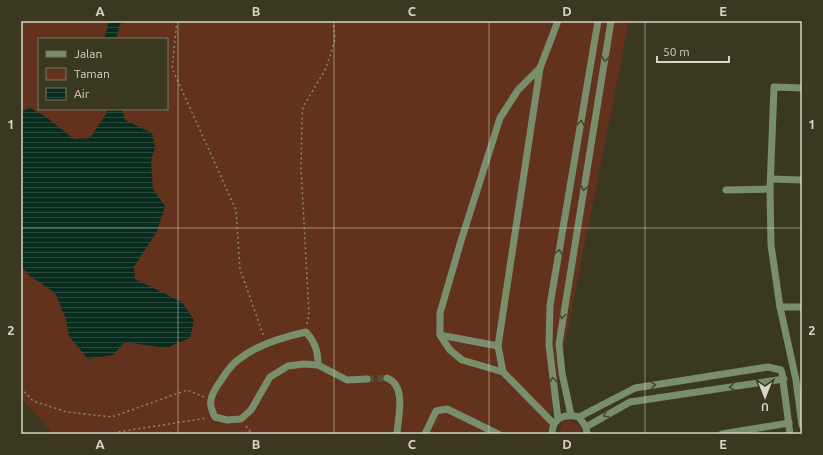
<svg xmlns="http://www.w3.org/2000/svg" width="823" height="455" viewBox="0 0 823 455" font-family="Ubuntu,sans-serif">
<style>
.green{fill:#63321c;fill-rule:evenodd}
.water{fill:url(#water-rules)}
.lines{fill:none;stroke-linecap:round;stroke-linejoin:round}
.minor-tunnel{stroke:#525039;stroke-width:7;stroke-dasharray:7 3.5;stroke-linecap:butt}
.path{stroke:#8a8875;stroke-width:1.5;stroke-dasharray:2 3;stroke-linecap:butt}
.minor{stroke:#798e6b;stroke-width:7}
.oneway{stroke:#47492f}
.grid{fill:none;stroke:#d6d5c7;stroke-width:1;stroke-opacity:0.55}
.neatline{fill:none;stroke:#d6d5c7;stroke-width:1.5}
.grid-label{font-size:13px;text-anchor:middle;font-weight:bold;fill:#d6d5c7}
</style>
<defs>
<pattern id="water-rules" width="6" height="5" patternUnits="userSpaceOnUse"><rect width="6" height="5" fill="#082c1d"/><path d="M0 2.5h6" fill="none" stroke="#2b4a3c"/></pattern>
</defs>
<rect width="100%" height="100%" fill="#3b3820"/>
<!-- green -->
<g class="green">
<path d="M21,21H629L547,434H53L21,397ZM39,39H167V109H39Z"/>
<path d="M569,420L580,424L582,434H559L562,423Z"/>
</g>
<!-- water -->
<g class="water">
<path d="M109,21H127L120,24L116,39H104Z"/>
<path d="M30,108L46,117L74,139L90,138L106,114L107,109H122L125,120L152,133L155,147L151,161L153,189L165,206L157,231L134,267L135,279L182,302L194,320L190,338L166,348L125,342L113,355L88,359L69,336L66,319L55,293L30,276L21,266V112Z"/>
</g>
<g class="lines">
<!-- minor-tunnel -->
<path class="minor-tunnel" d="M367,379L387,378"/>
<!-- path -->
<g class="path">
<path d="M177,21L172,68L236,210L240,269L264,337"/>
<path d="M307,324L309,314L301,168L302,116L303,107L325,70L331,53L335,39L333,21"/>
<path d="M21,388L33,401L67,412L112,417L187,390L204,397"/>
<path d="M246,426L252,434"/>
<path d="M114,434L118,432L207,418"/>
</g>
<!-- minor -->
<g class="minor">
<path d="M802,88L774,87L770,189L771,245L780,307L796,380L802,425"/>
<path d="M771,179L802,180"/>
<path d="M726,190L770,189"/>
<path d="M780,307H802"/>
<path d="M440,335L498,346"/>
<path d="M318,365C318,351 315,342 306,332C283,337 256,345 238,360C229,366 223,378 217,386C210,398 208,404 215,417L227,420L241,419L251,410L270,377L288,366L304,364L318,365L347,380L367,379"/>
<path d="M503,372L462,360L450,350L440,335V313L461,241L500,118L518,90L540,68"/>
<path d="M387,378C407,386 398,417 397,434"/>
<path d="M571,415L562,373L559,344L611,21"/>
<path d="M579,417L635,388L768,367L781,370L782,373L790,434"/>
<path d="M558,419L549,345L550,305L598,21"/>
<path d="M554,424L503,372L498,346L540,68L558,21"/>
<path d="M586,427L630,402L784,379"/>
<path d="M425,434L436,411L447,409L498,434"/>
<path d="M552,434C552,418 565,413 579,417L586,427L587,434"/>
<path d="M722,434L789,423"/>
</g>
</g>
<!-- one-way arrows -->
<defs><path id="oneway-chevron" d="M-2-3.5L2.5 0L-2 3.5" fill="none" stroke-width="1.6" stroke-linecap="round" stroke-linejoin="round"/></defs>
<g class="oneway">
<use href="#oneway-chevron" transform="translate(605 59) rotate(99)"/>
<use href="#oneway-chevron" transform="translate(581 123) rotate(-81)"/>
<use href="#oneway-chevron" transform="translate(584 188) rotate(99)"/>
<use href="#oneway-chevron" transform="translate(559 252) rotate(-81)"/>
<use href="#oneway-chevron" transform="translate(562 316) rotate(99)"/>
<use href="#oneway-chevron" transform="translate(553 380) rotate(-97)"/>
<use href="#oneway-chevron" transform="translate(653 385) rotate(-9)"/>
<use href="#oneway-chevron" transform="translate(732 387) rotate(172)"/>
<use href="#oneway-chevron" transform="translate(606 415) rotate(150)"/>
</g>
<!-- grid -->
<path class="grid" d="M178,21V434M334,21V434M489,21V434M645,21V434M21,228H802"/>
<!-- border -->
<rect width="823" height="455" fill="none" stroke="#3b3820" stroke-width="44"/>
<!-- legend -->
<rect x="38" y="38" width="130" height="72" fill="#3b3820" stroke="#797763"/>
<rect x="46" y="51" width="20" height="6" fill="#798e6b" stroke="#797763"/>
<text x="74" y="58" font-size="12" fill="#d6d5c7">Jalan</text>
<rect x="46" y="68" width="20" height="12" fill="#63321c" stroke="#797763"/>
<text x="74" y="78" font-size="12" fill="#d6d5c7">Taman</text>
<rect x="46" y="88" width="20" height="12" fill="url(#water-rules)" stroke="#797763"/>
<text x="74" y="98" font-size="12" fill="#d6d5c7">Air</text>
<!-- north arrow -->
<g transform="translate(765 397) rotate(180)" stroke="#3b3820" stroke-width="3" paint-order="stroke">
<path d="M0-3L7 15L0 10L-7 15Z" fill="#d6d5c7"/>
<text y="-6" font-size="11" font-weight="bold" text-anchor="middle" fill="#d6d5c7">U</text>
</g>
<!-- scale -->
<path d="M657 56v6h72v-6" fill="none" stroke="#d6d5c7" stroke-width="2"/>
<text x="663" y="56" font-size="12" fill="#d6d5c7" stroke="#3b3820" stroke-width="3" paint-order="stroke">50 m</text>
<rect x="22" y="22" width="779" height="411" class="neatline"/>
<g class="grid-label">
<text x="100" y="16">A</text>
<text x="256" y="16">B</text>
<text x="412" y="16">C</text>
<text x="567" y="16">D</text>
<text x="723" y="16">E</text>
<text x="11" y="129">1</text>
<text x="812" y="129">1</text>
<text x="11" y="335">2</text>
<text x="812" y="335">2</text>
<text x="100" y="449">A</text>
<text x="256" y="449">B</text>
<text x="412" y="449">C</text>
<text x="567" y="449">D</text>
<text x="723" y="449">E</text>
</g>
</svg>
